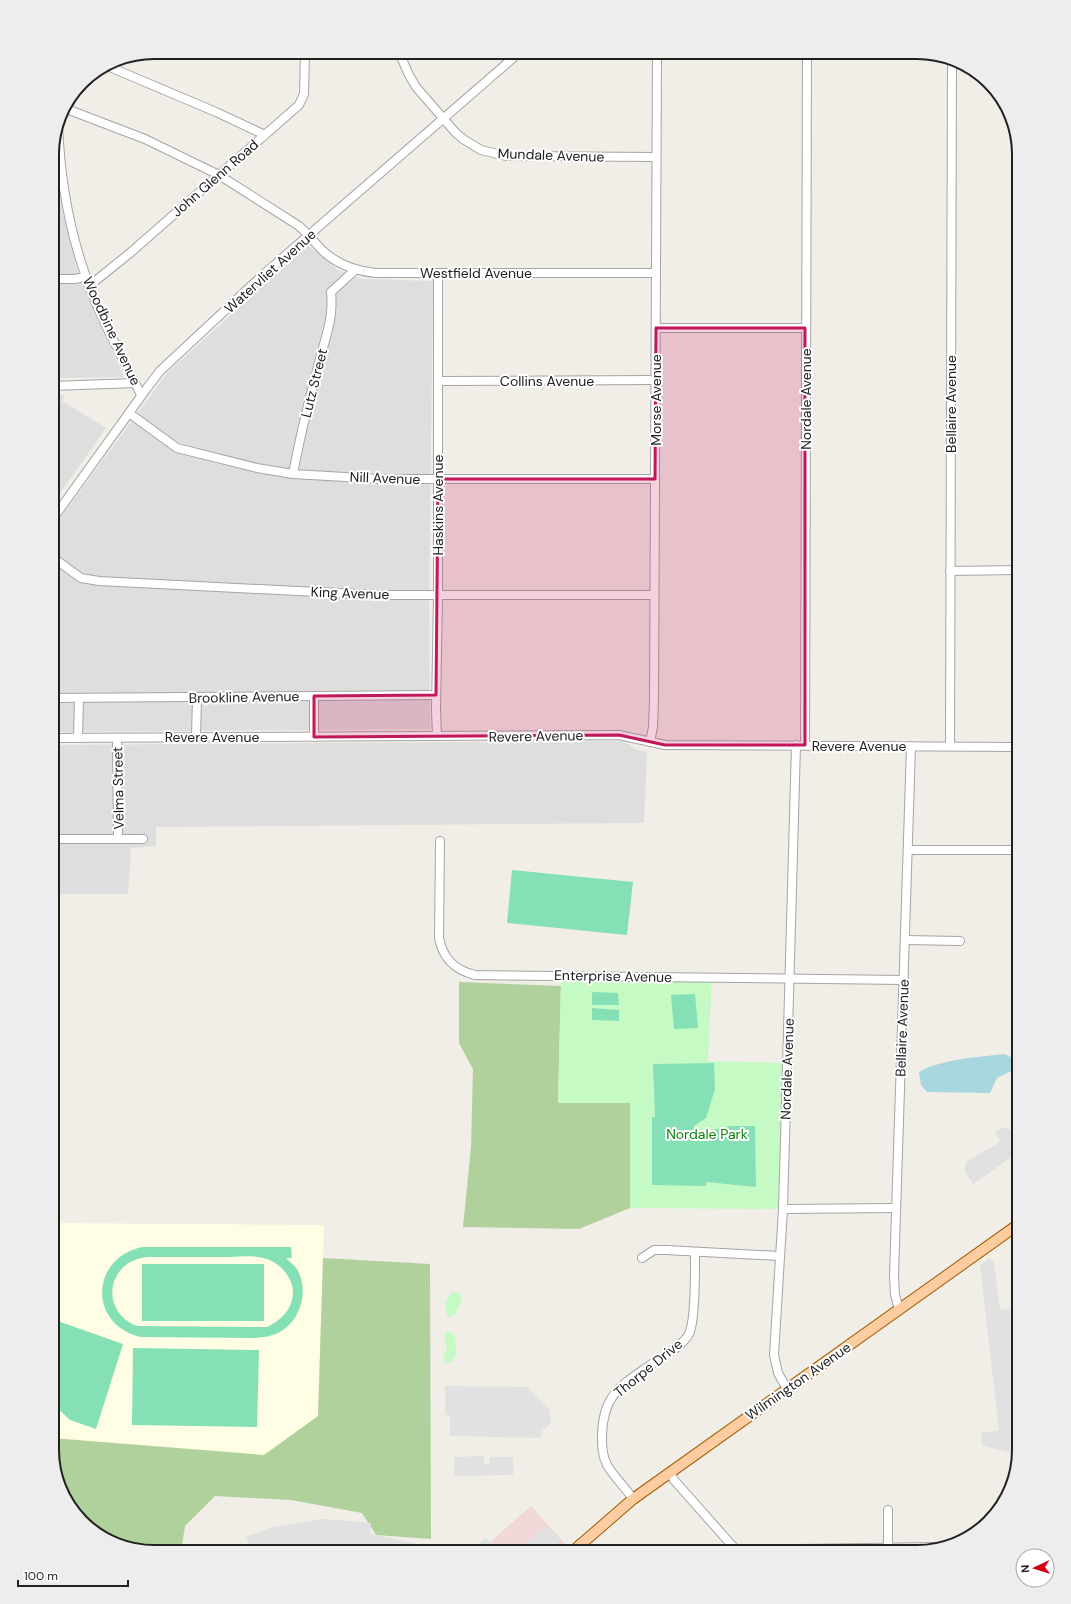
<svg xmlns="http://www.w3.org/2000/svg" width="1071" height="1604" viewBox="0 0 1071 1604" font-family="'DM Sans',sans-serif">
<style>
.residential{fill:#dfdede}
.commercial{fill:#f2d7d8}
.education{fill:#fffde3}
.forest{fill:#b0d19c}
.park{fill:#c6fac5}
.pitch{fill:#85e0b5;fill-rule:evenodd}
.parking{fill:#e1e1e1}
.water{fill:#a8d7df}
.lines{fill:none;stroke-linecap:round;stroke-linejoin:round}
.minor-casing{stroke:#a5a5a5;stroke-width:10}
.major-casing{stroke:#9e5c00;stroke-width:12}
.minor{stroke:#fff;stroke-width:8}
.major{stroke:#fdcda1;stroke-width:10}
.marked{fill:#c2185b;fill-opacity:0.2;stroke:#c2185b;stroke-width:3;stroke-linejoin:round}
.labels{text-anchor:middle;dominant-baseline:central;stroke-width:4;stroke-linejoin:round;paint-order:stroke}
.street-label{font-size:14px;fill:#212121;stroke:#fff}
.park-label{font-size:14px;fill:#0b830b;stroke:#fff}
.rim{fill:none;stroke:#212121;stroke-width:2}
</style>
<rect width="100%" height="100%" fill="#f1ede7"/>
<!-- residential -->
<g class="residential">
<path d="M52,152L54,176L78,273L124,377L52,378Z"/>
<path d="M308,245L338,270L362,279L433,281L429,605L430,729L52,732V529L168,372Z"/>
<path d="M52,395H65L62,401L106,428L52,505Z"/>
<path d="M621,741L629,744L635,749L647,752L644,823L156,827V846L131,848L128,894H52V745Z"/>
</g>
<!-- commercial -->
<path class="commercial" d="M531,1506L566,1545L558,1552H479Z"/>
<!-- education -->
<path class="education" d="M52,1223L324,1225L318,1416L314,1479L52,1450Z"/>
<!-- forest -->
<g class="forest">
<path d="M459,982L561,986L558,1102L630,1103V1208L579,1229L463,1227L471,1147L473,1069L459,1043Z"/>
<path d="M323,1258L430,1264L431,1539L376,1535L362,1513L291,1500L215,1496L185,1526L181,1552H148L103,1538L66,1501L52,1450V1438L264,1455L318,1416Z"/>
</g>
<!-- park -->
<g class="park">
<path d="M561,976L712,977L708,1061L787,1063L783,1209L630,1208V1103H558Z"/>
<path d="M452,1292L459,1293L462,1300L455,1315L448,1317C444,1308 445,1299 452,1292Z"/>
<path d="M448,1331L455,1335L456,1355L451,1362L446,1363L443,1357L447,1350L444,1335Z"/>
</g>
<!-- pitch -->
<g class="pitch">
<path d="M512,870L633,882L627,935L507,923Z"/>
<path d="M592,992L618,993L619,1005H592Z"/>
<path d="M695,994L698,1028L674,1029L671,995Z"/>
<path d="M592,1008L619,1010V1021L592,1020Z"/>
<path d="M714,1063L715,1089L706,1118L694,1126L703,1138L709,1131L730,1126H755L756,1187L706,1182V1186L652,1185V1117H655L653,1064Z"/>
<path d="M142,1247H291L292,1258H286C290,1262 294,1265 297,1269C310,1290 300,1323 278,1333C270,1337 263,1337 254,1338L141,1337C88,1325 90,1258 142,1247ZM147,1257C175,1257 202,1257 230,1257C240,1257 253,1255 263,1258C279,1261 293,1277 293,1293C292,1310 281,1320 267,1327L137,1326C99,1311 107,1261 147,1257Z"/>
<rect x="142" y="1264" width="122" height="57"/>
<path d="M52,1319L123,1344L96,1429L70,1420L52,1403Z"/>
<path d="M133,1348L259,1350L257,1427L132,1425Z"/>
</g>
<!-- parking -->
<g class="parking">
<path d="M1005,1127L1019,1135V1152L973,1184L965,1172L966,1162L1000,1142L995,1132Z"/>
<path d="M990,1258L994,1263L1000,1310L1019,1307V1361L1010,1362L1017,1408H1019V1451L1010,1452L982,1446L981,1433L999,1430L980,1265Z"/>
<path d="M445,1386L527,1387L550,1410L551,1423L542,1431L541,1438L450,1436V1415H445Z"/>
<path d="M484,1456V1464H490V1457H513V1475L454,1476V1457Z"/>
<path d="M323,1519L371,1523L370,1534L417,1544L416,1552H390L356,1545L322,1547L299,1551V1552H271L270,1549L261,1552H252L246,1537L272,1527Z"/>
<path d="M547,1525L561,1540L548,1552H516Z"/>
<path d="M486,1538L498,1552H472L471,1550Z"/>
</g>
<!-- water -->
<path class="water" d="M1005,1054L1014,1059L1019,1055V1067L997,1078L990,1093L927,1092L921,1085L919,1072C941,1059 979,1057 1005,1054Z"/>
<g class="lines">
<!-- minor casing -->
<g class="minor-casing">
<g id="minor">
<path d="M399,52L408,73L416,87L455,132L463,139L481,150L506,156L656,157"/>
<path d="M108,65L112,68L216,112L265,135"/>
<path d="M64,108L145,139L219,175L299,226C308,234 315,243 323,251C338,265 356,271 376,273H656"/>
<path d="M58,125C60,176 69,229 86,277C100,318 122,356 141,395"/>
<path d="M52,279H74L86,277"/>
<path d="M89,286L130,253L299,105L304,94L305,52"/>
<path d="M656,328H805"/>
<path d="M438,381L655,380"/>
<path d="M52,386L135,383"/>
<path d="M129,413L177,448L257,468L293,474L380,479H655"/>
<path d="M293,474C300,436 309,400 319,363C325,338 334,318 331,292L355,270"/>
<path d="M52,520L147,388L160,371L264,274L520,52"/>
<path d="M52,557L81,578L99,581L377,595H654"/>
<path d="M950,571L1019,570"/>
<path d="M314,696V737"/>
<path d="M52,698L436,695"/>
<path d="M437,736L436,710L438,596V273"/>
<path d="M196,737L197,697"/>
<path d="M52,738L619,735L665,745L1019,747"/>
<path d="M78,738L79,698"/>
<path d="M117,738L118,839"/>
<path d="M650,742L653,727L654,700L657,52"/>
<path d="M805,745L807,52"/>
<path d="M950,746L952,62"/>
<path d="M52,839H143"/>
<path d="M440,841L439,938C443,959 455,970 475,975L904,980"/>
<path d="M908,850H1019"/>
<path d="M905,940L960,941"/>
<path d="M783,1209L896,1208"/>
<path d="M642,1258L654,1250H666L779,1256"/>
<path d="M899,1309L895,1295L894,1276L911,746"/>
<path d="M787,1389L778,1373L774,1355L783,1209L796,745"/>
<path d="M670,1472L674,1480L736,1550L937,1547"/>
<path d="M633,1499C625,1487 614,1477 607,1465C602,1455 602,1446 602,1435C603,1392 624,1384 656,1361C667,1354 682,1346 689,1334C696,1319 695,1270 695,1252"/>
<path d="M888,1510V1551"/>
</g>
</g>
<!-- major casing -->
<g class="major-casing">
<g id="major">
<path d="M581,1544L588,1552"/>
<path d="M572,1552L633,1499L1019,1224"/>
</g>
</g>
<!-- minor -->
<use href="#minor" class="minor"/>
<!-- major -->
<use href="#major" class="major"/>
</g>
<!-- marked area -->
<path class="marked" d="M656,328H805V745H665L619,735L314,737V696L436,695L438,479H655Z"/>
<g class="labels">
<!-- street labels -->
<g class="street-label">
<text transform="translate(551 155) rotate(2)">Mundale Avenue</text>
<text transform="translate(215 178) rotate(-41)">John Glenn Road</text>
<text transform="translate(270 271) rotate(-42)">Watervliet Avenue</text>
<text x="476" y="273">Westfield Avenue</text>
<text transform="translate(112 331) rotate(65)">Woodbine Avenue</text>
<text x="547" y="381">Collins Avenue</text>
<text transform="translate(314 383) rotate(-76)">Lutz Street</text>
<text transform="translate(806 399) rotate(-90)">Nordale Avenue</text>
<text transform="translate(656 400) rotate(-90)">Morse Avenue</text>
<text transform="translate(951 404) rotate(-90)">Bellaire Avenue</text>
<text transform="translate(385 478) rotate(2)">Nill Avenue</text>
<text transform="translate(438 505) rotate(-90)">Haskins Avenue</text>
<text transform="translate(350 593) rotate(2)">King Avenue</text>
<text transform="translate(244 697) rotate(-1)">Brookline Avenue</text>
<text transform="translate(536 736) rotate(-1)">Revere Avenue</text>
<text x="212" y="737">Revere Avenue</text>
<text x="859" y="746">Revere Avenue</text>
<text transform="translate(118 788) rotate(-91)">Velma Street</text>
<text transform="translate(613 976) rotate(1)">Enterprise Avenue</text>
<text transform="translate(902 1028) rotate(-88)">Bellaire Avenue</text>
<text transform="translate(787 1069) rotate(-88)">Nordale Avenue</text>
<text transform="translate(648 1368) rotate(-39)">Thorpe Drive</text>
<text transform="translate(798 1381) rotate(-35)">Wilmington Avenue</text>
</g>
<!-- park labels -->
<g class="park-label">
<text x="707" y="1134">Nordale Park</text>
</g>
</g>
<!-- crop -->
<path d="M0 0H1071V1604H0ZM154 59H917A95 95 0 0 1 1012 154V1450A95 95 0 0 1 917 1545H154A95 95 0 0 1 59 1450V154A95 95 0 0 1 154 59Z" fill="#ededed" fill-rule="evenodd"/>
<path class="rim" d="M154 59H917A95 95 0 0 1 1012 154V1450A95 95 0 0 1 917 1545H154A95 95 0 0 1 59 1450V154A95 95 0 0 1 154 59Z"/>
<!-- north arrow -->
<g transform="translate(1035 1568) rotate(266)"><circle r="19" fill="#ffffff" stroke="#a6a6a6"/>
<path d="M0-3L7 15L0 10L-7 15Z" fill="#d20012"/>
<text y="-6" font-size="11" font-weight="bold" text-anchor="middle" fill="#212121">N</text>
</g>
<!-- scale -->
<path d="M18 1580v6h110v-6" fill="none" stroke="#212121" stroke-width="2"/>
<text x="24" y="1580" font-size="12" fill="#212121" stroke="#ffffff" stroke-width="3" paint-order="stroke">100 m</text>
</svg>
